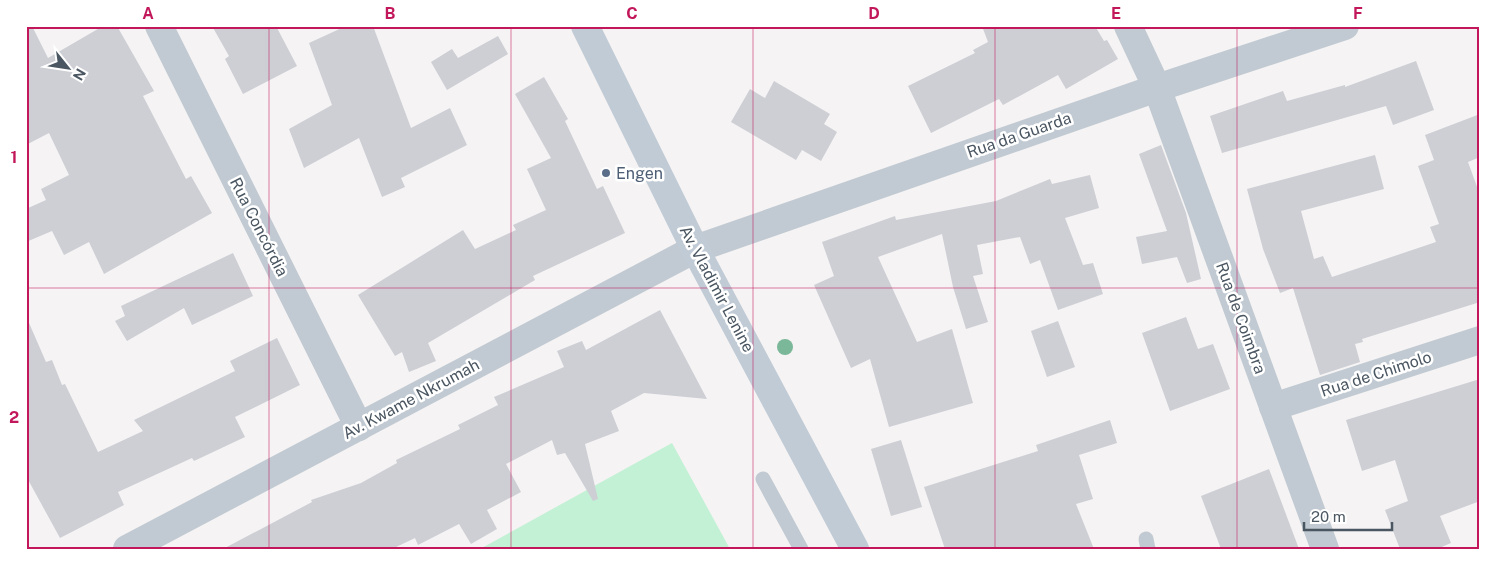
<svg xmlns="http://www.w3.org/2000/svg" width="1506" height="575" viewBox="0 0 1506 575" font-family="'Public Sans',sans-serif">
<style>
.green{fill:#c3f1d5}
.building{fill:#cdcfd5}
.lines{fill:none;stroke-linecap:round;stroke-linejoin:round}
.service{stroke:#c1cad2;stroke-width:15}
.minor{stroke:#c1cad2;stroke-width:28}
.secondary{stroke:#c1cbd6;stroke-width:28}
.tree{fill:#7bb799}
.grid{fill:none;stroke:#c2185b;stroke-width:1;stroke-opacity:0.55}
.service-dot{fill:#5c6f8a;stroke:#fff;stroke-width:2}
.labels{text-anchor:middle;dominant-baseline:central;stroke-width:5;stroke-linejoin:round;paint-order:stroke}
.street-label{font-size:16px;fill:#4a5661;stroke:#fff}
.service-label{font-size:16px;fill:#4e5e75;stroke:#fff;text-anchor:start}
.neatline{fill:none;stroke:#c2185b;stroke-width:2}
.grid-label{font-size:16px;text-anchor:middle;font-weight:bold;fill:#c2185b}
</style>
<rect width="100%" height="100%" fill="#f5f3f3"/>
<!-- green -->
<path class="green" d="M672,443L730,549H480Z"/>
<!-- building -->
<g class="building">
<path d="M26,26H32L48,58L103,26H117L154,91L143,96L186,179L191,176L212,213L104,274L89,242L64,255L52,231L26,242V209L46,200L41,189L69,175L49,133L26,145Z"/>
<path d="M212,26H276L297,66L243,94L225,59L229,56Z"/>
<path d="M346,26H373L411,128L450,108L467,145L401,178L405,187L382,197L359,138L304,168L289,129L332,105L309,43Z"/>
<path d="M982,26H1095L1104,41L1107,40L1118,59L1066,89L1058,75L1003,105L999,99L931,133L908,86L975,53L973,50L988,42Z"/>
<path d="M498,36L508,54L447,90L431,62L452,49L458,58Z"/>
<path d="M1416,61L1434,110L1393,125L1386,106L1222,153L1210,116L1283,91L1287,101L1345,85V87Z"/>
<path d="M544,77L568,119L565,121L597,189L603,186L625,233L533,276L535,280L428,343L436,361L409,372L402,352L395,356L358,295L463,230L475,249L516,230L513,225L546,210L527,169L551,158L515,94Z"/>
<path d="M774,81L830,114L824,124L837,132L821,161L802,150L796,160L731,122L750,89L765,98Z"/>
<path d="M1480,114V157L1468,162L1480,195V302L1362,339L1363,342L1355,344L1360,362L1320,375L1293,288L1280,293L1263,249L1247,189L1375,155L1384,189L1301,211L1314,259L1323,256L1332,277L1436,242L1430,227L1439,224L1418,166L1434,160L1425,135Z"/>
<path d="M1161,145L1186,213L1201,279L1187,283L1177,257L1142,264L1136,237L1167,231L1139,154Z"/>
<path d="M1090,175L1099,208L1065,218L1083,265L1093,263L1103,294L1058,310L1040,260L1030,264L1020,237L977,245L983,274L973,276L988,322L966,329L953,287L942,234L878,257L917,342L952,329L973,403L889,427L870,359L851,368L814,285L834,276L822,242L895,216L896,220L996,201L1050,179L1052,184Z"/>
<path d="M233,253L253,296L192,325L184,308L127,341L115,321L125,316L121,306Z"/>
<path d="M660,310L707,399L644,393L611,411L619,431L585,444L598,499L593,501L565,453L557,455L552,440L506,464L521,492L487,510L497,529L471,544L459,524L418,545L415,538L392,549H223L312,502L311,500L361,483L397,463L396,460L460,429L458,425L498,405L494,397L564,367L557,351L582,341L586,350Z"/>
<path d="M26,316L46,362L52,360L62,385L65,384L98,452L143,431L134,420L235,371L230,361L277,338L300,385L235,417L245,437L194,461L192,458L118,492L124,505L60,538L26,476Z"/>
<path d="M1186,317L1198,349L1213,344L1230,389L1170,411L1142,333Z"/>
<path d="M1058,321L1075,367L1047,377L1031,331Z"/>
<path d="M1480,379V501L1440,516L1451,543L1437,549H1400L1385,510L1408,501L1395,460L1362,471L1346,420Z"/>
<path d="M1110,420L1117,443L1079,455L1093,499L1076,504L1094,549H945L924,487L1038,451L1036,445Z"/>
<path d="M901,440L922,507L891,516L871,449Z"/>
<path d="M1269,469L1299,549H1221L1201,496Z"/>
</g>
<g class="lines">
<!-- service -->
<g class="service">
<path d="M763,479L801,549"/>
<path d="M1146,539L1148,549"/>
</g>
<!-- minor -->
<g class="minor">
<path d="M159,26L359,427"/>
<path d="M1128,26L1157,88L1325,549"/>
<path d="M1273,407L1480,340"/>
<path d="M127,549L695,249L1157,88L1345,26"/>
</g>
<!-- secondary -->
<path class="secondary" d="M585,26L695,249L855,549"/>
</g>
<!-- trees -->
<circle class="tree" cx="785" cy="347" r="8"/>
<!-- grid -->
<path class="grid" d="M269,26V549M511,26V549M753,26V549M995,26V549M1237,26V549M26,288H1480"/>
<!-- markers -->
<circle class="service-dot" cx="606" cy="173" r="5"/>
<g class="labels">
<!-- street labels -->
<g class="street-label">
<text transform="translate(1019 135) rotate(-19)">Rua da Guarda</text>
<text transform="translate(259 227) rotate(63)">Rua Concórdia</text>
<text transform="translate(717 289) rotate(62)">Av. Vladimir Lenine</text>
<text transform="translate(1241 318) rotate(70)">Rua de Coimbra</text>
<text transform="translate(1376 374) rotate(-18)">Rua de Chimolo</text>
<text transform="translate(411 399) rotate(-28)">Av. Kwame Nkrumah</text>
</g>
<!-- service labels -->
<g class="service-label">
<text x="616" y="173">Engen</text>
</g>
</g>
<!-- border -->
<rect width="1506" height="575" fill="none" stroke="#ffffff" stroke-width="55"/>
<!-- north arrow -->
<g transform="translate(68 68) rotate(120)" stroke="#ffffff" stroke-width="4" paint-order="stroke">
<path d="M0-4L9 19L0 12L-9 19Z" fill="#4a5661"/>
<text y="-8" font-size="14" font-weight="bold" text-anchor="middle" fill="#4a5661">N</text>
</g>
<!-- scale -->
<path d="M1304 522v8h88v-8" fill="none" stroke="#4a5661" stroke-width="2.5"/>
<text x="1311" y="522" font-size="15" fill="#4a5661" stroke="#ffffff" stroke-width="4" paint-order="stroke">20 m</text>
<rect x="28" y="28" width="1450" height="520" class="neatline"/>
<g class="grid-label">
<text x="148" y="19">A</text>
<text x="390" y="19">B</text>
<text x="632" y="19">C</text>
<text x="874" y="19">D</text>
<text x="1116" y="19">E</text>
<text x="1358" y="19">F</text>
<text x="14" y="163">1</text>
<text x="14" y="423">2</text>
</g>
</svg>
